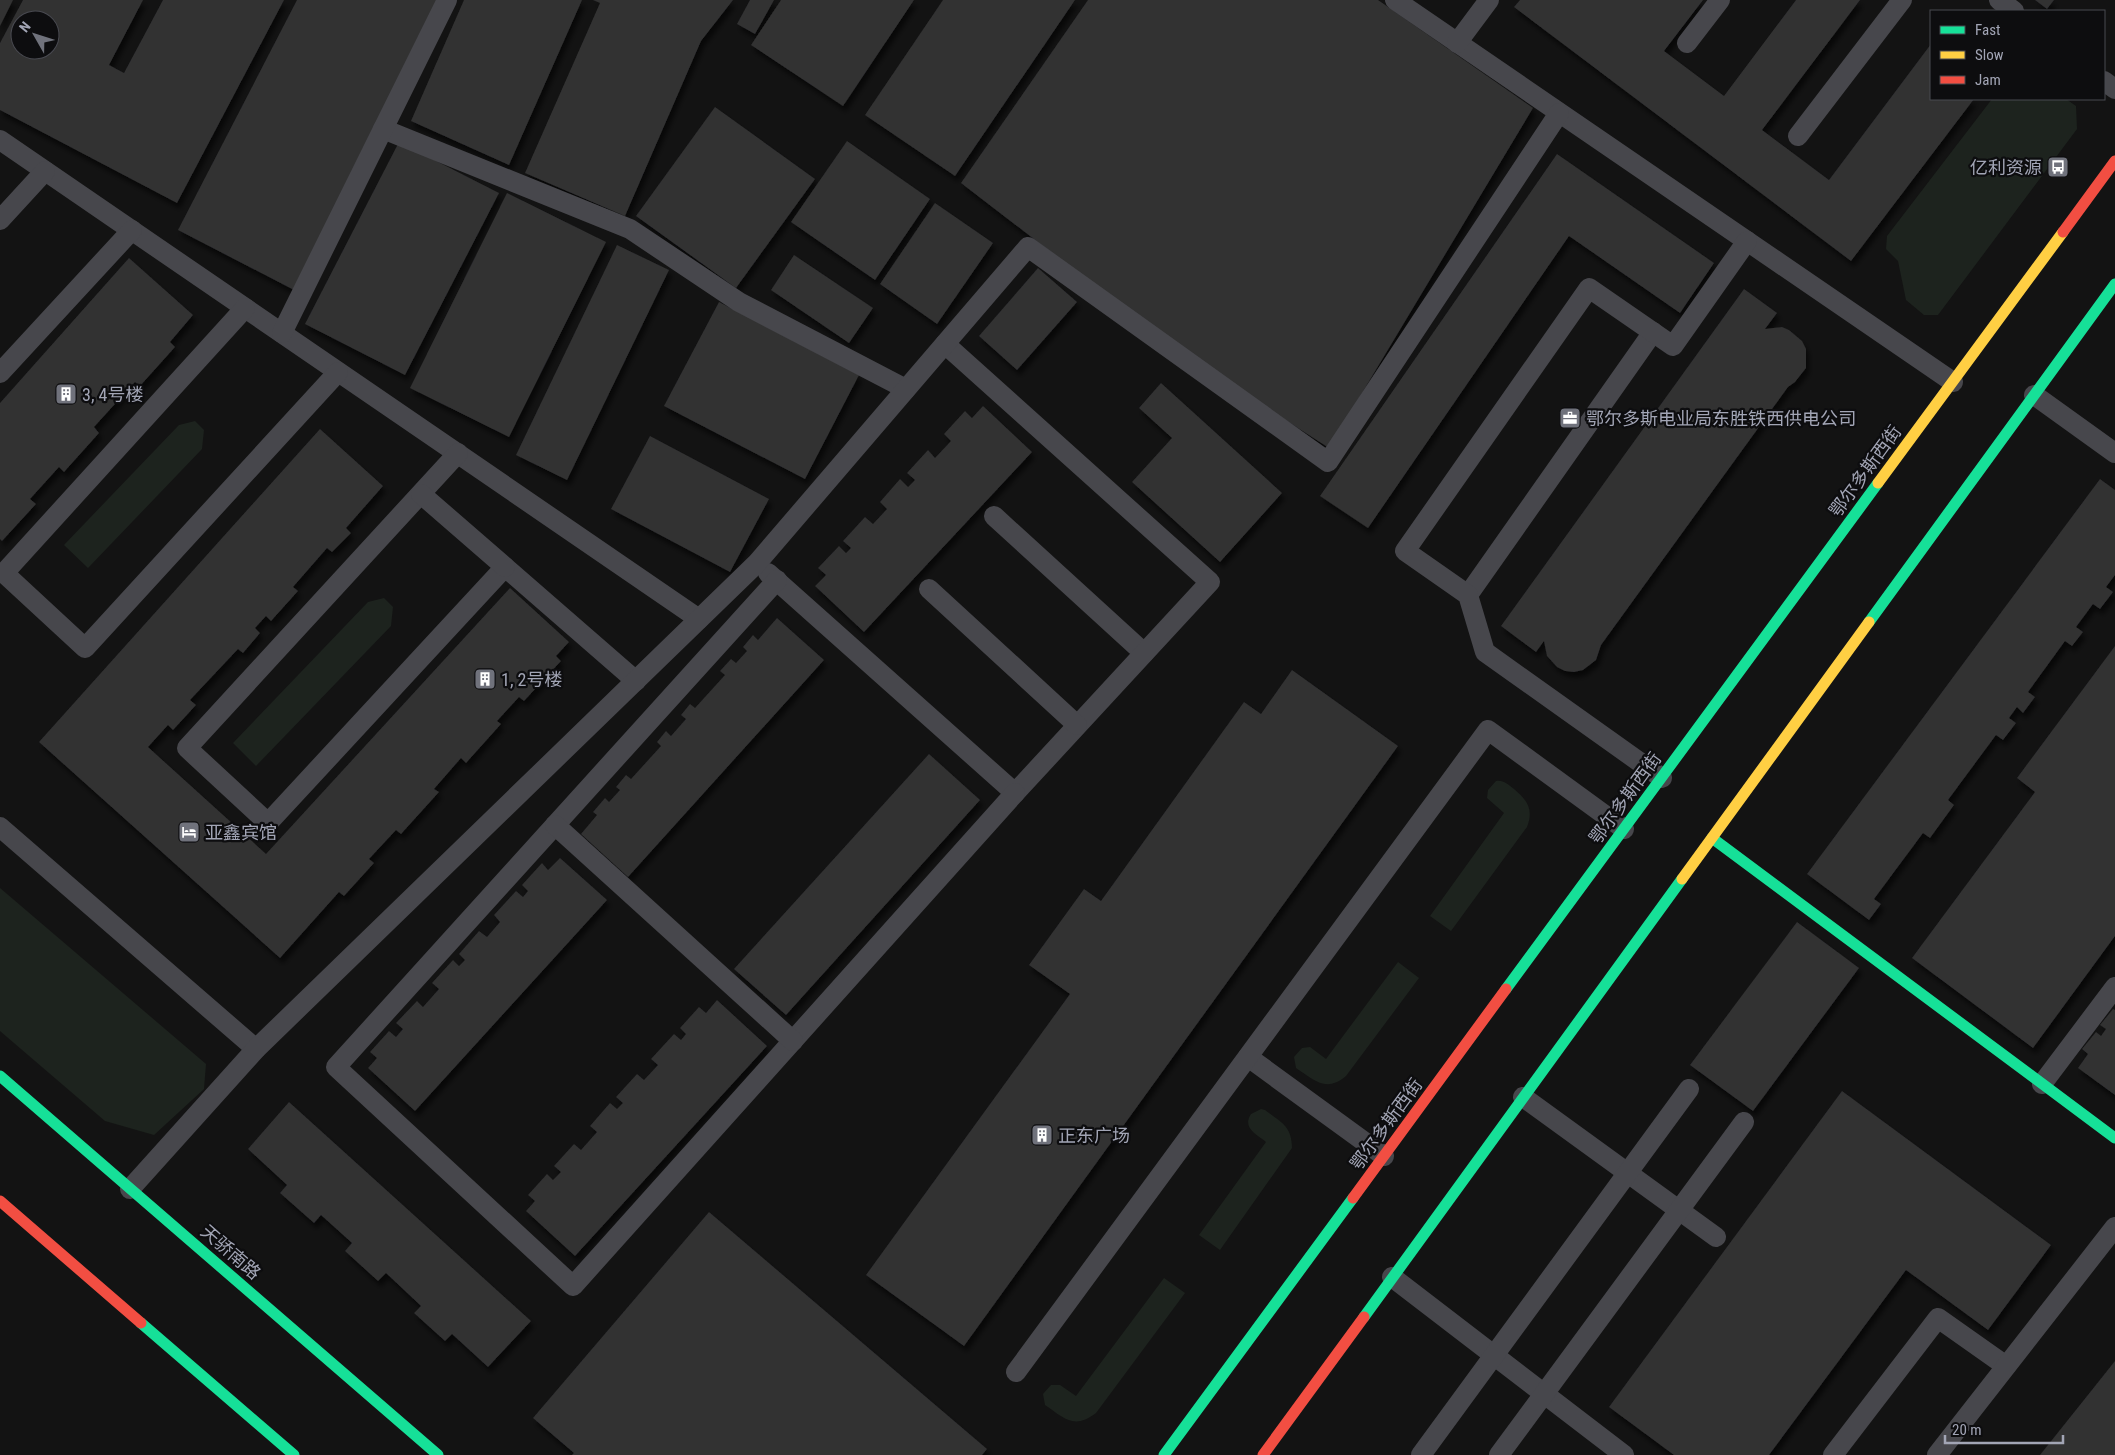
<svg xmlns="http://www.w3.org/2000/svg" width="2115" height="1455" viewBox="0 0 2115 1455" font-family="'Roboto Condensed','Noto Sans SC',sans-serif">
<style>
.green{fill:#1d231e}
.building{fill:#313132;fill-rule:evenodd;filter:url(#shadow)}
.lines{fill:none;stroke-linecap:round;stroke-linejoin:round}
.lane{stroke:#47474c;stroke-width:20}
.fast{stroke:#16e098;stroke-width:11}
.slow{stroke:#ffcf43;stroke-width:11}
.jam{stroke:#f24e42;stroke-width:11}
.labels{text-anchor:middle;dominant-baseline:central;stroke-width:4.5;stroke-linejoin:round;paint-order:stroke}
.poi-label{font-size:18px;fill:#a2a5b5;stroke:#0d0d0f;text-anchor:start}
.street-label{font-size:18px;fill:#a2a5b5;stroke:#0d0d0f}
</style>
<defs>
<filter id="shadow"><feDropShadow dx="3" dy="5.5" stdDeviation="2.5" flood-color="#0009"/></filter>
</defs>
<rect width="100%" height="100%" fill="#131313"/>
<!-- green -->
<g class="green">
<path d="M1992,99H2066L2076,106L2077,129L1938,315H1924L1906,300L1898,261L1886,249L1887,236Z"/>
<path d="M195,421L204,430L202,449L88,568L64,545L179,425Z"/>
<path d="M384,598L393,607L391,626L256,766L233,743L368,602Z"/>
<path d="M1496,781C1504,780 1507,784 1514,789C1527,800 1534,809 1527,827L1451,931L1430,916L1504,813L1487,798L1488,790Z"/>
<path d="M0,888L206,1064L204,1089L154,1135L105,1121L0,1031Z"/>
<path d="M1398,962L1419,978L1346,1076C1326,1093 1314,1080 1296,1068L1294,1057L1302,1048L1310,1047L1326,1059Z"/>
<path d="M1261,1109L1265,1110C1281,1122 1292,1126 1292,1148L1220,1250L1199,1235L1266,1142C1256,1134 1242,1128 1251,1114Z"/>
<path d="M1164,1278L1185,1293L1096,1413C1074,1430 1064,1418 1045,1405L1043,1394L1051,1385H1060L1076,1396Z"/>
</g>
<!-- building -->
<g class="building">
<path d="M0,0H13L0,26Z"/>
<path d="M23,0H143L109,65L124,73L163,0H284L177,203L0,110V43ZM20,20H50V50H20Z"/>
<path d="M297,0H443L294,290L178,230Z"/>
<path d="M464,0H582L509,165L411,121Z"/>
<path d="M593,0H733L701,41L625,216L525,173L600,3Z"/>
<path d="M750,0H774L755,34L737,24Z"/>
<path d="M781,0H914L843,106L751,45Z"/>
<path d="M943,0H1075L955,176L865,115Z"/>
<path d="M1088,0H1378L1533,108L1329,448L1185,355L961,183Z"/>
<path d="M1520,0H1703L1664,51L1724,96L1796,0H1860L1762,130L1829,180L1931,44V99H1974L1851,261L1514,7Z"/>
<path d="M2035,0H2054L2047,9Z"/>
<path d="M715,107L815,179L736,288L636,216Z"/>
<path d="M847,141L930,199L875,280L791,222Z"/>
<path d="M399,142L499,193L405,375L305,324Z"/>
<path d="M1557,154L1714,263L1680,313L1569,236L1368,528L1320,496Z"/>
<path d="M507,193L606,242L509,437L410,388Z"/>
<path d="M935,203L993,243L937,324L880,284Z"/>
<path d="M617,245L669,270L567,480L516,455Z"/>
<path d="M794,255L873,308L849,343L771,290Z"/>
<path d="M129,258L193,315L170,342L175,347L140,386L135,382L94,427L99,433L64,472L59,467L30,499L36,504L2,541L0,539V403Z"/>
<path d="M1038,268L1077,302L1017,370L979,336Z"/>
<path d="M1744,289L1777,313L1765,329L1782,327L1789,330L1802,341L1806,349V368L1795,382L1788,387L1601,645L1596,660L1583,670L1574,672L1565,671L1557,667L1547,656L1544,641L1536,652L1501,626Z"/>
<path d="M719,302L859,375L805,479L664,406Z"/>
<path d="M1161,383L1282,493L1220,562L1132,482L1172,438L1139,408Z"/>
<path d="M983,406L1032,452L864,632L815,586L826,575L818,568L839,546L846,553L851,548L843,541L865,517L873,524L887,509L880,502L900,479L908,487L915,480L907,473L928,450L935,458L951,441L944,434L965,411L972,418Z"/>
<path d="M320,429L383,486L346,528L351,533L332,552L327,548L293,587L298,591L271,621L266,616L255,628L260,633L243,653L238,649L190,700L196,705L173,730L168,725L148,747L266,854L510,588L569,642L556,656L561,661L524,701L519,697L497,721L501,724L466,763L461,758L434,789L439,792L401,834L396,830L369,859L374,863L344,896L339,892L280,958L39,742Z"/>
<path d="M650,436L769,499L730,572L611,509Z"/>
<path d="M2100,479L2115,490V575L2106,587L2113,592L2100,609L2093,604L2076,627L2083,632L2072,646L2065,641L2028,692L2035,697L2023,713L2017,707L2009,718L2016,723L2003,740L1996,735L1948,800L1954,805L1930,838L1923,833L1874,899L1881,904L1869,920L1807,874Z"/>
<path d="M777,618L824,660L628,877L581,834L597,815L593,812L605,798L609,802L620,790L616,787L626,775L631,779L661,746L657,742L666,731L671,736L686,719L681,715L690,704L695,708L725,675L720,671L731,659L736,663L747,651L743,647L753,635L758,640Z"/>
<path d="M2115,646V936L2033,1048L1912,958L2035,792L2017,778Z"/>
<path d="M1292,670L1398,746L964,1346L866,1275L1070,994L1029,965L1084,889L1101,901L1244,702L1261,714Z"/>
<path d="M929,754L980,800L786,1015L734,969Z"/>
<path d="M560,858L607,900L415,1111L368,1068L377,1058L370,1052L389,1031L396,1037L403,1029L396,1023L417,1001L423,1007L439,989L432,983L453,960L459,966L465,960L459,954L479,931L487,937L500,922L494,915L516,891L523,897L528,891L522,885L542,863L548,870Z"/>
<path d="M1797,922L1859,968L1753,1111L1690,1065Z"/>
<path d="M717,1000L767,1046L575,1256L526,1211L535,1201L528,1195L547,1174L553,1180L561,1172L554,1166L574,1144L581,1150L597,1132L590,1126L610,1103L617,1109L623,1103L616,1097L637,1074L644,1080L658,1065L651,1059L674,1034L681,1040L686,1034L680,1028L699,1007L706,1013Z"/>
<path d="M2113,1009L2115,1010V1095L2078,1068L2088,1054L2082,1049L2096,1032L2101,1036L2106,1029L2100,1025Z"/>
<path d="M1842,1091L2051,1245L1988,1330L1906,1270L1769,1455H1674L1609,1407Z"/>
<path d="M289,1102L531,1321L488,1367L452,1334L445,1341L414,1313L421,1306L386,1273L378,1281L345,1251L352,1243L321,1215L314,1223L280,1193L287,1185L248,1149Z"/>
<path d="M709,1212L987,1449L982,1455H572L574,1453L533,1418Z"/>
<path d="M2115,1361V1455H2040Z"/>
</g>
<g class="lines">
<!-- lane -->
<g class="lane">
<path d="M1395,0L1953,382"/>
<path d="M1999,0L2014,11"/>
<path d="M1457,43L1489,0"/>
<path d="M1687,43L1720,0"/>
<path d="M2104,81L2115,89"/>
<path d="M383,129L630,229L739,302L906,389"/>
<path d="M1798,136L1902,0"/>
<path d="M0,140L699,619"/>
<path d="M0,220L45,171"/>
<path d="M245,308L4,573L85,648L338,372"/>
<path d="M282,333L447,0"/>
<path d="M0,373L132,230"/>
<path d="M2034,395L2115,453"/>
<path d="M458,453L187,748L268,823L505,567L636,681"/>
<path d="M421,494L505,567"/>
<path d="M994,516L1144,653"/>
<path d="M768,573L1015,793L1210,582L945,344"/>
<path d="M777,580L336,1067L573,1286L1015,793"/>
<path d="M929,589L1077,725"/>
<path d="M1468,595L1653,332"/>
<path d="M1662,778L1485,652L1468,595L1405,551L1589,288L1673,346L1747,241"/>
<path d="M555,825L793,1041"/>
<path d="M0,827L256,1049"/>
<path d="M1248,1057L1384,1156"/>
<path d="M2042,1084L2115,987"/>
<path d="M1523,1097L1716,1237"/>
<path d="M130,1189L256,1049L757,563L1028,247L1328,462L1559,113"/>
<path d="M1392,1277L1624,1455"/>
<path d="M1016,1372L1488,730L1624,829"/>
<path d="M1421,1455L1689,1089"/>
<path d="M1499,1455L1744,1122"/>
<path d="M1833,1455L1938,1318L2006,1366"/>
<path d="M1937,1455L2115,1227"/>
</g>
<!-- fast -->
<g class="fast">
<path d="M1869,622L2115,284"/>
<path d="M1712,838L2115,1138"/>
<path d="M1506,989L1878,483"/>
<path d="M0,1076L438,1455"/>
<path d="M1364,1317L1682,879"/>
<path d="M141,1323L294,1455"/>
<path d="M1164,1455L1353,1198"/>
</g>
<!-- slow -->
<g class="slow">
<path d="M1878,483L2063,232"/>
<path d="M1682,879L1869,622"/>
</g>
<!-- jam -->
<g class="jam">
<path d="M2063,232L2115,161"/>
<path d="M1353,1198L1506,989"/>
<path d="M0,1201L141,1323"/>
<path d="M1263,1455L1364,1317"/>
</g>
</g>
<!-- icons -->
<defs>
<g id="bus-square" transform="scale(1.125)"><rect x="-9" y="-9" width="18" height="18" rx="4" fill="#70727c" stroke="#0d0d0f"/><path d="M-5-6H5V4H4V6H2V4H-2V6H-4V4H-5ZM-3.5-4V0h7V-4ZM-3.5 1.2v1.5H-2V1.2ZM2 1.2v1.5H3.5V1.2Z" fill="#fff"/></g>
<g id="building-square" transform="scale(1.125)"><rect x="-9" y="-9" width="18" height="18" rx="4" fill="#70727c" stroke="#0d0d0f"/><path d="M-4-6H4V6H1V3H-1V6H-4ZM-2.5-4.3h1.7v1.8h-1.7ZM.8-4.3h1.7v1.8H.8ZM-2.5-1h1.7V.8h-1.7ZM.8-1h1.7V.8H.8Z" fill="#fff"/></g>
<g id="office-square" transform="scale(1.125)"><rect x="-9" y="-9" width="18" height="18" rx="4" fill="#70727c" stroke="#0d0d0f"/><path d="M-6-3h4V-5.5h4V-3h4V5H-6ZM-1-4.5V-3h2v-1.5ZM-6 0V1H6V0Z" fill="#fff"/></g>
<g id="hotel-square" transform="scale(1.125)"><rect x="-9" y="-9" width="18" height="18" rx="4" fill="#70727c" stroke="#0d0d0f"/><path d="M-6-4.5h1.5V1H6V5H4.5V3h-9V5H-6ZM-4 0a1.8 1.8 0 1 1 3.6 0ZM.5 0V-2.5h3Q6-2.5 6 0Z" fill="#fff"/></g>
</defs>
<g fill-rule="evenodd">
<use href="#bus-square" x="2058" y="167"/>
<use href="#building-square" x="66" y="394"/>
<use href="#office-square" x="1570" y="418"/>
<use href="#building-square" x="485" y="679"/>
<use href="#hotel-square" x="189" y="832"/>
<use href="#building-square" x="1042" y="1135"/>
</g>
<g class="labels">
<!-- poi labels -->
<g class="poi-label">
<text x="2042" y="167" text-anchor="end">亿利资源</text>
<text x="82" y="394">3, 4号楼</text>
<text x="1586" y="418">鄂尔多斯电业局东胜铁西供电公司</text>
<text x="501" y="679">1, 2号楼</text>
<text x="205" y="832">亚鑫宾馆</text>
<text x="1058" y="1135">正东广场</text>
</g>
<!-- street labels -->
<g class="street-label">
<text transform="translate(1865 471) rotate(-54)">鄂尔多斯西街</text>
<text transform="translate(1625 798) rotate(-54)">鄂尔多斯西街</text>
<text transform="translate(1386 1124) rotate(-54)">鄂尔多斯西街</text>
<text transform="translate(231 1252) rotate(41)">天骄南路</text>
</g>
</g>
<!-- legend -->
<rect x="1930" y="10" width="175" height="90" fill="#0d0d0f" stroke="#494a51"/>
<rect x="1940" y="26" width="25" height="8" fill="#16e098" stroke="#494a51"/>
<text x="1975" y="35" font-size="15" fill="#a2a5b5">Fast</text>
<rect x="1940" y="51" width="25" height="8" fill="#ffcf43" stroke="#494a51"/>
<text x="1975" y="60" font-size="15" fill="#a2a5b5">Slow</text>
<rect x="1940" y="76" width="25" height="8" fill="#f24e42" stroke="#494a51"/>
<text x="1975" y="85" font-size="15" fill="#a2a5b5">Jam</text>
<!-- north arrow -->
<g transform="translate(35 35) rotate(309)"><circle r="24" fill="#0d0d0f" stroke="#494a51"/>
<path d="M0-4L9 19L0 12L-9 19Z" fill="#70727c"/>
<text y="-8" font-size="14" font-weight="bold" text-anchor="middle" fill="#a2a5b5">N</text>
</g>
<!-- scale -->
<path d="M1945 1435v8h118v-8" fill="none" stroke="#a2a5b5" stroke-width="2.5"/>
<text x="1952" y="1435" font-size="15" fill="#a2a5b5" stroke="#0d0d0f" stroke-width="4" paint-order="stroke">20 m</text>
</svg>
